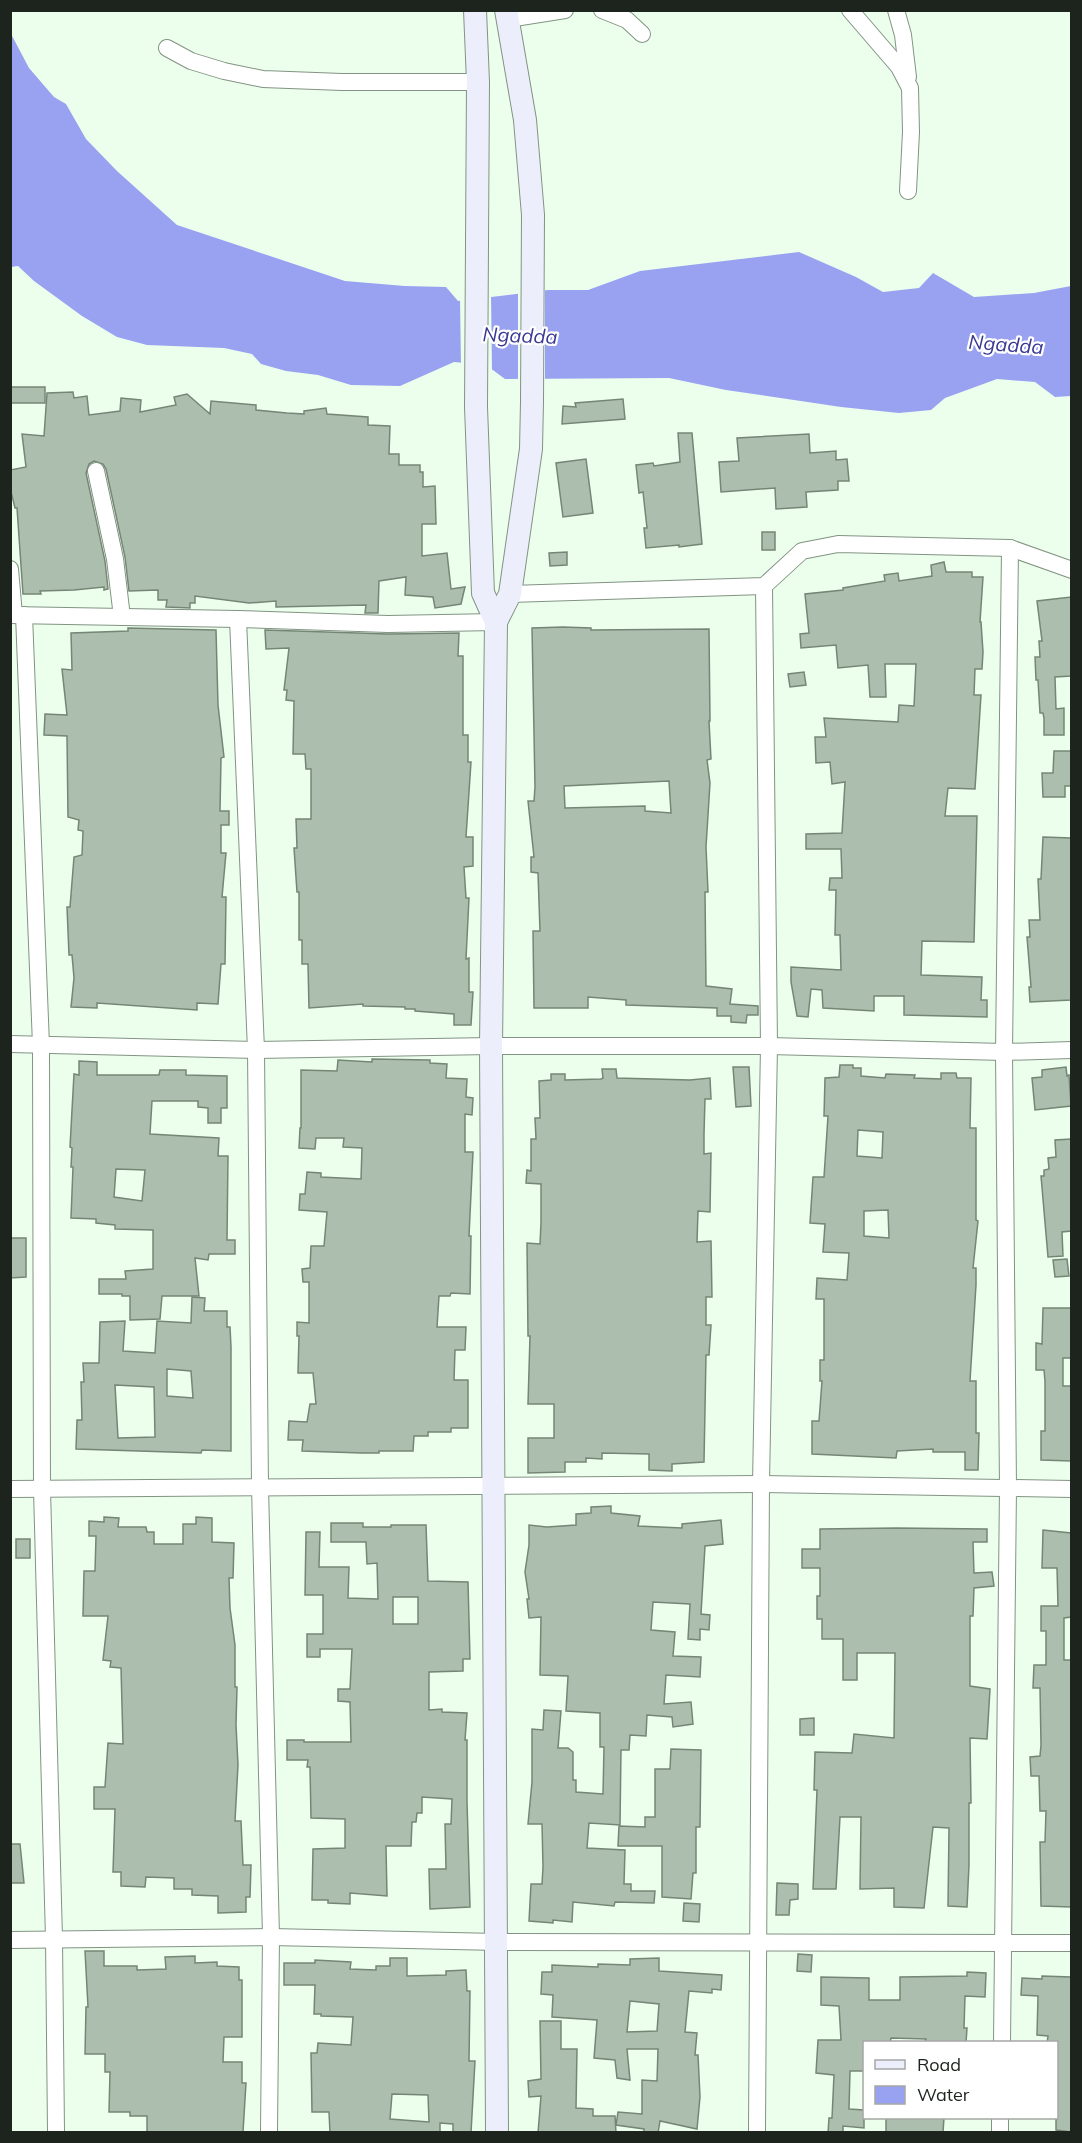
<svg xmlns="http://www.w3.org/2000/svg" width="1082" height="2143" viewBox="0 0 1082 2143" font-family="Mulish,sans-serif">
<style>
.water{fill:#99a2f1}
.pier{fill:#ecffed}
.building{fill:#acbead;stroke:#758676;stroke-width:1.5;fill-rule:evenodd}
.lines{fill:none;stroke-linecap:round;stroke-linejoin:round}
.minor-casing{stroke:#829383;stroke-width:18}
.secondary-casing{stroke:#829383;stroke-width:24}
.minor{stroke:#fff;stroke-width:16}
.secondary{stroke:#eceefb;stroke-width:22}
.labels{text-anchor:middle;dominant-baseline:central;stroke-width:4.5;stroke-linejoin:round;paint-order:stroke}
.water-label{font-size:20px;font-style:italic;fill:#393893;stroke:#fff}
</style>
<rect width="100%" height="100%" fill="#ecffed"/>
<!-- water -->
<path class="water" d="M10,32L29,68L54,97L66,104L86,139L117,171L177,225L345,281L405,286L446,287L458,301L548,290H588L640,271L799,252L856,277L883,292L919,288L933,273L974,297L1034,293L1071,286V396L1055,397L1035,382L997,379L945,398L931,410L899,413L841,407L726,390L669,378L505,379L486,365L454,362L400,386L351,385L318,375L286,371L261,364L252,354L224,348L147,345L117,337L82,316L34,281L18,266L11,267Z"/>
<!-- pier -->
<g class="pier">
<path d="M545,288V382H518V291Z"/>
<path d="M491,294L492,373L485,368L461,366L460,298Z"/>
</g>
<!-- building -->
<g class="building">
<rect x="10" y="387" width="35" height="16"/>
<path d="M73,392L74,398L87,396L89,415L120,411L121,398L141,400L140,412L176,405L174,397L187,394L210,414L211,401L256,405V410L287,413L304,414V411L326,408L327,414L368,417V425L390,426L389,454H399V465H420V472H423V487L435,486L436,524H422V556L447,553L451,589L465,587L461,604L435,608L433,597L405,595L406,577L379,581L378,613H365L366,605L276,607V601L249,603L195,596V603H190V608L166,607L167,600H158V590L129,591L125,557L106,469L103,464L94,461L89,464L86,473L105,561L108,589L104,590V587L74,590L40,591L41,594H23L17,508H15L10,488V470L26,467L22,434L44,436L47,393Z"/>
<path d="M623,399L625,419L562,424L563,406L576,407L575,403Z"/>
<path d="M678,433H692L702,544L679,547V545L646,548L644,528H647L643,492L639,493L636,465L653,463L654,466L680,462Z"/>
<path d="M809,434L810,453L836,451V460L847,459L849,481H838V490L806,492L807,507L776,509L775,488L721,492L719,462L739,461L737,438Z"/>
<path d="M586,459L593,513L563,517L556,463Z"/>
<rect x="762" y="532" width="13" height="18"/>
<path d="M567,552V565L550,566L549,553Z"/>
<path d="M944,562L946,572H972V577H983L980,622H981L983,652L982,669H975L974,695H981L975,789L948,788L945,816H977L974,942L922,941L921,975L982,977L981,1000H987V1017L904,1015V996H874V1011L823,1008L822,990L811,989L808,1017L797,1016L791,982V967L841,970L840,935H835L836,890H829L830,878H842L841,849H806V834L842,833L845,782L832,784L830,762L816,763L815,737H826L824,718L898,722L899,705L914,706L916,664H885L886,697H870L868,665L838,668L836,645L801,648L800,634L809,633L805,594L843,590V588L885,581L884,575L898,573L899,581L932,576L931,565Z"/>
<path d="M1071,597V676L1055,677L1056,709L1064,708V735H1044V718L1043,713H1040L1038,680H1036L1035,657H1040L1039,641H1042L1037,601Z"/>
<path d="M563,627L591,628V630L709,629L710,721H709L711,759L707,760L710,783L706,847L708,892H705L706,986L732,989L730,1004L758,1006V1015H747L746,1023L731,1022V1016H717V1008L626,1005V1000L588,997V1008H534L533,931H540L538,873L531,872V857H534L528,801H534L535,787L532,628ZM669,781L671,813L645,811V806L565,808L564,786Z"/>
<path d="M128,628L216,630L218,705L224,757L221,758L220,811H229V825H221V853H226L222,897H226L225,964H221L218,1004L197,1003V1010L97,1003V1008L71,1007L74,978L72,955H69L67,907H70L74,857L82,855L83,831L78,830L79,820L68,817L67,736L44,735L45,714L67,715L62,669L72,670L71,633L128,631Z"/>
<path d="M265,630L388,634L459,633L458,656H463V735H468V762H471L466,837H473V866L464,867L466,898H469L466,959L469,958V992H473L471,1025H454V1014L415,1011V1009H405V1007L363,1006V1004L309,1008L308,964H302V940H299V892H297L294,848H297L296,819H311V769H306L305,754H293L294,701L286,700L287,690H284L289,648L266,649Z"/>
<path d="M804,672L806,685L790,687L788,674Z"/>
<path d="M1054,751H1071V786H1065V797H1043L1042,773H1053Z"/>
<path d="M1043,837L1071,838V1000L1030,1002L1029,987H1031L1027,937H1030L1029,920H1040L1038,879H1041Z"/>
<path d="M372,1059L430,1060V1063L447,1064L446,1078L467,1079L466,1097L473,1098L472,1115L465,1114V1152H473L469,1236H471L470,1294L451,1293L450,1296H439L437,1327H466L465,1350H455L454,1380H468V1428H451V1432H428V1436H414L413,1451H379V1453H362L302,1451L303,1440H288L289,1421L307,1422L310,1404H316L313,1373H298L299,1336H297V1322L309,1323V1282H303L302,1269L310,1268L311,1246H324L327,1212L299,1210L300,1194H305L307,1172L321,1173V1177L361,1179L362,1148L343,1147L344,1138H316L315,1149L299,1148L300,1128H301V1070L337,1071L338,1060L372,1062Z"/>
<path d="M79,1061L97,1062V1075H159L160,1070H186V1075L227,1076V1108H221V1123H208V1108L198,1107V1101H152L150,1134L219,1138L218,1156H228L227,1240H235V1254H209L208,1260L195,1258L199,1296H162L160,1319L130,1320V1296H122V1294H99V1279H126L125,1271L153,1269V1230L115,1229V1225L96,1223V1219L71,1218L73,1167H71L72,1148L70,1147L72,1110L74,1074L79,1075ZM116,1169L145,1170L142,1201L114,1197Z"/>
<path d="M840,1065H853V1068H861V1076L885,1078L886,1074L915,1075L914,1078L941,1079V1073H956L957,1078H971L970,1128H976V1220L978,1221L973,1268H976V1285L970,1381H976V1433H979L978,1470H965V1452H933V1449L897,1451L896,1458L812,1454V1421H819L822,1381H820V1360H824V1299H816L817,1278L847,1280L849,1253L823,1252L825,1224L810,1223L813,1177H824L828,1116H824L825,1078L839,1077ZM858,1130L883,1132L882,1158L857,1156ZM888,1210L889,1238L864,1236V1211Z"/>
<path d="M733,1067H749L751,1106L736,1107Z"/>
<path d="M1066,1067L1067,1076L1069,1075L1071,1106L1035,1110L1032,1078L1042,1077V1070Z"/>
<path d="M602,1069H616L617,1078L690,1080L710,1078L711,1099H705L704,1134V1154L711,1153L710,1212L698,1211L697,1242L711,1241L712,1297H706V1325H711L709,1355H706L704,1462L672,1464V1471L649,1470V1454L602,1453V1459L586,1458V1462H565V1472L528,1473V1438H554V1404H528L530,1336H528L527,1243L540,1244L541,1223V1184L526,1183L527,1170L531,1171V1139H536L535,1118H540L539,1081L551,1080V1074H565V1080L601,1079L603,1078Z"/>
<path d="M1071,1139V1231L1062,1232L1063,1256L1048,1257L1041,1176H1044V1170L1049,1169L1048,1158L1056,1157L1055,1140Z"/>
<path d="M10,1238H26V1277L10,1278Z"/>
<path d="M1067,1259L1069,1276L1055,1277L1053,1260Z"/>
<path d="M192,1297L205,1298L204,1311H227V1327H230L231,1347V1451L202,1450L201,1453L76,1449L77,1420H82L81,1382H84L83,1363H99L100,1322L125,1321L123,1351L155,1353L157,1321L191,1323ZM167,1369L191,1371L193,1398L167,1396ZM115,1385L154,1387L155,1437L118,1438Z"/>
<path d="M1043,1308H1071V1358H1063V1386H1071V1461L1041,1460V1431H1045V1381L1044,1370H1036V1343L1042,1344Z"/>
<path d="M611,1506V1513L640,1516L638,1526L682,1528V1524L721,1520L723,1544L705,1546L701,1614L710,1615L709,1630L700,1629V1640L688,1639L690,1604L653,1602L651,1630L675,1632L673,1656L701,1657L700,1677L666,1675L664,1704L691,1702L693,1724L673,1727L672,1717L647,1715L646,1736L630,1735L629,1750H621L620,1825L589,1823L587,1848L625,1850L624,1884H631V1891H655L654,1903L615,1902L614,1906L573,1902L572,1922L553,1920V1923L529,1921L531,1884H542L543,1867L542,1824H528L532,1782V1729L543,1730L544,1710L561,1711L558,1748H568L573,1752V1780H576V1792L603,1794L604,1747H600V1713L566,1711L568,1676L540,1675L541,1617L529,1618L527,1599H529L525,1572L529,1545V1525L547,1527L576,1525V1514L591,1513V1507Z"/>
<path d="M104,1517L119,1518L118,1527H146L147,1532H154V1544H183V1524H196V1517L212,1518V1542L234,1543L233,1578H229L230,1608L235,1645V1687H237L236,1725L238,1765L235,1821H241L243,1865H251L250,1897H246V1912L218,1913V1896L192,1895V1889H174V1878L146,1877L145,1887L121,1886V1872H113L115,1809H94V1787H105L108,1743L123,1744L121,1668L110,1667L111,1661L103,1660L108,1616H83L84,1571H95L96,1536H89V1521L104,1522Z"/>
<path d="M331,1523H363V1527H391V1525H426L428,1581L468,1582L470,1659H463V1671L429,1672V1710L442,1709V1712L467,1713L465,1740H467V1801L470,1907L430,1909L429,1869H446L445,1824H451L452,1799L422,1797V1813H417L416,1822H412L411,1846H386L387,1896L350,1893V1904L328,1903V1900H312L313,1849L345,1848V1819L311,1818L310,1767H307L308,1760H287V1740H304V1742H351L350,1702L338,1701V1689H350L352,1649H320V1657H307V1634H323V1595H305L306,1532H320L319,1567H349L348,1598L378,1599L377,1563L367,1564L366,1542H331ZM393,1597H418V1624H393Z"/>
<path d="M896,1528L987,1529V1542H973L974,1573L992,1572L994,1586L974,1588L973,1616H970V1686L990,1689L987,1739L970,1738L971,1803H969V1865L967,1907L948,1906L949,1828L933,1827L924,1908L894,1907V1888L860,1889L861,1817H840L836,1889H813L817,1790H814L815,1752L852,1753L854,1734L894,1738L895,1653H857V1680H843V1639H822V1619H817V1596H820V1568H802V1549H820V1529Z"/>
<path d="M1043,1530L1071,1533V1617L1064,1618V1660H1071V1907L1041,1906L1040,1842H1045L1046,1811H1040L1039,1776H1031L1030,1757L1040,1756L1041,1745L1040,1688H1033L1034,1665H1046V1631H1041V1606H1058L1057,1568H1042Z"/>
<rect x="16" y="1539" width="14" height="19"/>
<path d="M814,1718V1735H800V1719Z"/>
<path d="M671,1749L701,1750L700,1827H696V1873H693L691,1899L662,1897V1846H618L619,1826L645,1827V1817H655V1769H670Z"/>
<path d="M10,1844H20L24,1883H10Z"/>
<path d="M777,1883L798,1884V1899L790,1900L789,1915H776Z"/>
<path d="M684,1903L700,1904L699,1922L683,1921Z"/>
<path d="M85,1951H104V1966H137V1970L166,1969L165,1957L195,1956V1963L217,1962V1966L239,1967V1980H242V2037H224L223,2062H242V2083H246L243,2132L147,2133V2116H130V2112H109L110,2072H105V2054H85L86,2007H88Z"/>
<path d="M798,1954L812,1955L811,1972L797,1971Z"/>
<path d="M390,1958H407V1976L446,1975V1971L466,1970L467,1991H470L469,2061H475L471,2133H453V2124L440,2123V2133H330L329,2112H312L311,2053H317L318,2043L351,2045L353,2017L321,2016V2014H314L315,1985H284V1963H315V1960L351,1962L350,1969L376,1970V1966H390ZM392,2094L428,2095L429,2122L390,2119Z"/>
<path d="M659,1958V1971L722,1975L721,1990L712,1989V1993L689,1991L685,2032L697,2033L695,2055H698L700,2097L697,2129L660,2121L658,2133H644V2129L616,2125L618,2112L642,2114V2080L657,2081L658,2049H627L630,2080L617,2078L615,2060L594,2058L597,2020L552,2017L553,1995L541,1994L542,1972H552V1965L598,1967V1964L630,1965V1959ZM630,2001L659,2004L657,2031L627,2032Z"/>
<path d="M967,1972L986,1973L985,1997L965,1996L964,2028H967L966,2043H925L926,2039L891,2038L890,2043H864V2071H850L849,2109L864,2110V2128L843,2126V2133H828L829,2118H832L834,2075L816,2073L818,2040H841L839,2006L821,2005V1977L869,1978V2000H900V1977L967,1976Z"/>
<path d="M1042,1976L1071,1977V2132L1056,2130V2043H1047L1048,2036L1037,2035L1038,1996L1021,1995L1022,1978L1042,1979Z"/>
<path d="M540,2021H561V2049H577L576,2108L593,2109V2116H615L616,2133H538L541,2096L529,2097L528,2081L541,2079Z"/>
<path d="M886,2118H944L943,2132L886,2133Z"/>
</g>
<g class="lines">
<!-- minor casing -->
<g class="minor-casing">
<g id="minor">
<path d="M602,10L627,20L642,34"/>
<path d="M850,10L899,67L910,88L911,132L908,191"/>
<path d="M896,10L903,35L908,77"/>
<path d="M508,19L565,10"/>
<path d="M167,48L191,61L224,71L263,79L342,82H478"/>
<path d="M96,471L115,559L122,617"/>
<path d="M10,569L14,615"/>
<path d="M510,594L764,586L802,551L838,544L1010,548L1072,570"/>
<path d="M10,615L238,619L388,624L496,622"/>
<path d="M24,615L41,1045L42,1489L54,1939L56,2132"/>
<path d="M238,619L256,1050L260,1486L271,1937L269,2132"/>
<path d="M10,1044L256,1050L491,1046H769L1004,1052L1072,1050"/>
<path d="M10,1489L761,1484L1072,1489"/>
<path d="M10,1940L271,1937L498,1942L1072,1943"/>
<path d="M1002,2042L1008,1488L1004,1052L1010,548"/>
<path d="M757,2132L761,1484L769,1046L764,586"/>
<path d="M1000,2132V2118"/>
</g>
</g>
<!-- secondary casing -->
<g class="secondary-casing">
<g id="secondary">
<path d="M475,10L478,82L476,407L483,593L496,622L491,1046L497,2132"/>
<path d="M496,622L510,594L531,449L532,402L533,215L525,120L506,10"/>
</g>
</g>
<!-- minor -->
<use href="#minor" class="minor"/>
<!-- secondary -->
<use href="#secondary" class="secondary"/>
</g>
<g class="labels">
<!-- water labels -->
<g class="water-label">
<text transform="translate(520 335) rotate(2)">Ngadda</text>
<text transform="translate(1006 344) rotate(4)">Ngadda</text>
</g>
</g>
<!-- border -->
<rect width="1082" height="2143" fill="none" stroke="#1d241e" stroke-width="24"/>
<!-- legend -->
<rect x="863" y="2041" width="195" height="78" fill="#ffffff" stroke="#a5a7a5" stroke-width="1.5"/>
<rect x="875" y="2060" width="30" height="9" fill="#eceefb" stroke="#a5a7a5" stroke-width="1.5"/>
<text x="917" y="2071" font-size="18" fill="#1d241e">Road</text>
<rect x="875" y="2086" width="30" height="18" fill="#99a2f1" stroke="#a5a7a5" stroke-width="1.5"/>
<text x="917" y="2101" font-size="18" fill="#1d241e">Water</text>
</svg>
